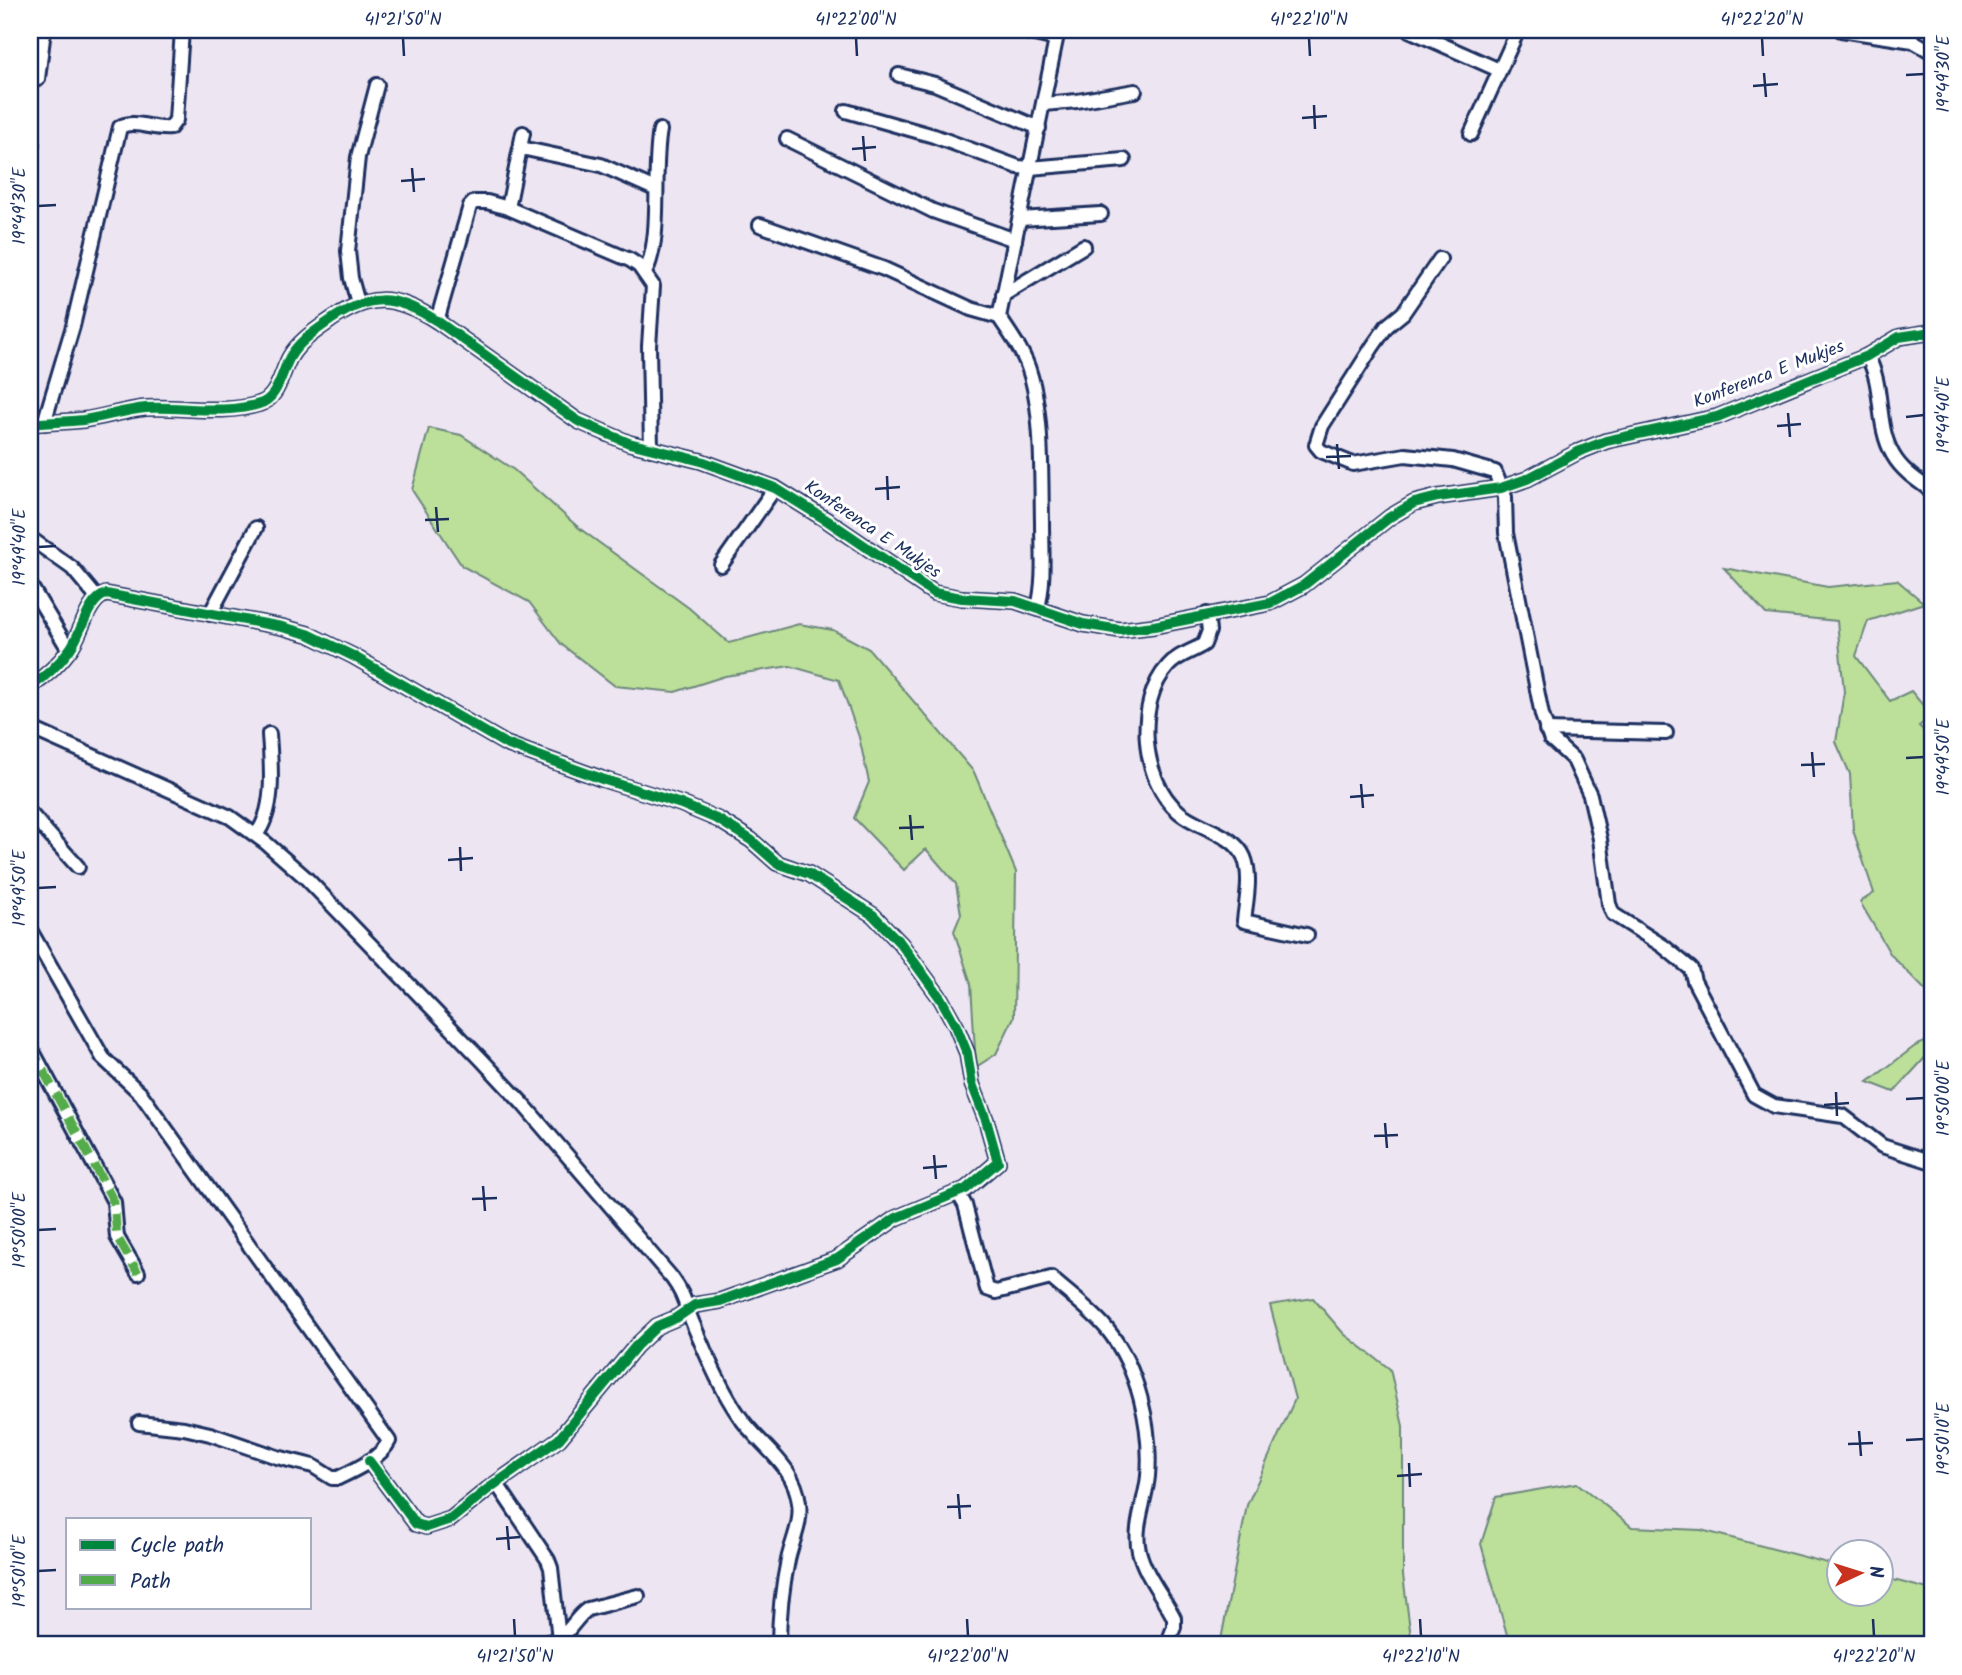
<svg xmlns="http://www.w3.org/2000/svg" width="1962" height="1675" viewBox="0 0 1962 1675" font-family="Kalam,sans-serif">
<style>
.green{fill:#bcdf99;stroke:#6c877c;stroke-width:2}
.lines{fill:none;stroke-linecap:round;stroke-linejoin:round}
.minor-casing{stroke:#1b2f5e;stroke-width:18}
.minor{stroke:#fff;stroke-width:12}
.quiet{stroke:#52ab49;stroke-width:9;stroke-dasharray:18 9;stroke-linecap:butt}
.cycleway-casing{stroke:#fff;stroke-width:15}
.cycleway{stroke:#00873e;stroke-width:10}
.ticks{fill:none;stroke:#1b2f5e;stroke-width:2.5}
.labels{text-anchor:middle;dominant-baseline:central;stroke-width:6;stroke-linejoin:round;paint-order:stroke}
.street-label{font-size:18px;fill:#1b2f5e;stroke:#fff}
.neatline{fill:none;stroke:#1b2f5e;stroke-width:2.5}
.ticks-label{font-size:18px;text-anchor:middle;fill:#1b2f5e}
</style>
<rect width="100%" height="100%" fill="#eee5f2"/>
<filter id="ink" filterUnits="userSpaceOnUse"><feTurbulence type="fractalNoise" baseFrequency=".0143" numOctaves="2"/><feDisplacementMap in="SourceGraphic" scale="14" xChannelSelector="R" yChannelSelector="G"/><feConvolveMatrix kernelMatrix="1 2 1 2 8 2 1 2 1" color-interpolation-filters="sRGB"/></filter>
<g filter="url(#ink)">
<!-- green -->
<g class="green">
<path d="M429,428L461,435L514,470L579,528L689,608L729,643L799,624L833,630L869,649L974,772L1016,872L1014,1017L996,1054L976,1067L971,984L954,931L961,914L956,884L926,849L904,870L854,818L869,782L859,737L839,680L790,666L725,676L675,692L615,686L561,644L529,602L462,566L412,490Z"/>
<path d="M1724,568L1828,587L1897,580L1924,603L1868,621L1856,656L1890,701L1911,691L1932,716L1919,726L1932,738V846L1929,849L1932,853V997L1891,955L1860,902L1874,893L1853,830L1850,774L1836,742L1844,692L1837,621L1766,614Z"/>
<path d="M1932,1039V1050L1894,1092L1868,1082L1915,1046Z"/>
<path d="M1313,1298L1344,1334L1390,1369L1403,1426V1575L1412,1645H1223L1221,1640L1247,1505L1295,1399L1270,1305Z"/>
<path d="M1577,1483L1632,1527L1701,1530L1839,1566L1840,1594H1882V1577L1932,1590V1645H1510L1481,1544L1496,1497Z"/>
</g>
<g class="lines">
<!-- minor casing -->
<g class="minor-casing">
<g id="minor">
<path d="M1017,30L1056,39"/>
<path d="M1409,30L1499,70"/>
<path d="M1841,30L1913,41L1932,52"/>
<path d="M899,75L935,84L1039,128"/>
<path d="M38,79L44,30"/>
<path d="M1044,104L1077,101L1135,91"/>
<path d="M846,111L934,136L1018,167L1030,168L1124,160"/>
<path d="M1471,134L1518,30"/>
<path d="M787,139L933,211L1015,240"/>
<path d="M521,148L601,165L655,189"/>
<path d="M30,153L32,143"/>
<path d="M508,208L523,133"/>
<path d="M1020,219L1101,214"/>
<path d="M760,225L884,269L971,309L999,317"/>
<path d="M1440,259L1403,313L1387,326L1373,346L1322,426L1316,445L1321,451L1353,464L1405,455L1453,460L1495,472L1505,497L1506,533L1542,715L1550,738L1574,760L1590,795L1600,839L1609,904L1613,914L1663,946L1691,969L1694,981L1754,1095L1774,1106L1843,1116L1882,1146L1932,1162"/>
<path d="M645,273C663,237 652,173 660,130"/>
<path d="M1003,295L1084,246"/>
<path d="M358,303L351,278L348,251L358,157L377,85"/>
<path d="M437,321L470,206L474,202H487L508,208L630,260L639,266L653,286L649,346L651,449"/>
<path d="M1867,356C1885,386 1875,424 1893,455C1902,471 1918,481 1932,491"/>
<path d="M44,423L73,326L120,127C134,119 154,130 170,128L176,120L182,30"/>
<path d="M30,424C47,422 66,422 83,420C104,417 125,410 146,408C183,406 223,415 259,404C278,399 281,373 290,357C298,343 312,333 325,324C368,293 392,293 437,321L578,421L629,443L701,461L775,488L828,521L934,593L962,598L1015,601L1083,624L1120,630L1154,626L1270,603L1304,585L1390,517L1414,503L1438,497L1501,488L1527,479L1578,452L1606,441L1717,417L1867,356L1899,337L1932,332"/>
<path d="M30,538L72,568L97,598"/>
<path d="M721,565L775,488"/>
<path d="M30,585L69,650"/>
<path d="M1038,608C1045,579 1042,552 1042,522C1041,478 1043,414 1030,373C1024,352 1010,334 999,317L1058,30"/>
<path d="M210,614L256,528"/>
<path d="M1207,614L1209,631L1204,644C1192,652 1177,655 1168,666C1135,702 1141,781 1179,812C1197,828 1234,833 1244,857C1252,876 1246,901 1244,921L1307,935"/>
<path d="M30,687C45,677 60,663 70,649C82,633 87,600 106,594L282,627L308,634L353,656L506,744L602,779L681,804L719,820L751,840L777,863L809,874L873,915L901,944L941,999L956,1026L967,1053L972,1084L986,1120L998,1162L966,1189L896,1218L837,1259L720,1301L695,1305L676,1318L657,1326L636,1346L559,1439L488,1489L451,1519L426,1527L416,1524L369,1461"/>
<path d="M30,728L230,817L266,843L306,878L481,1059L523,1104L672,1278C686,1297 685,1306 694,1326C707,1356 721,1390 740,1417C760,1446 795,1465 799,1503C802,1523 792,1541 788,1560C782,1588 779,1617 779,1645"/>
<path d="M1546,730L1666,733"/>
<path d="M30,813L78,867"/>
<path d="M256,835C276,809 271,765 269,734"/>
<path d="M30,930L103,1058L141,1094L389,1441C381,1458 355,1470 338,1478H332L313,1466L277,1457L210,1434L184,1428L139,1423"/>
<path d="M30,1046L114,1202L117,1237L138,1273"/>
<path d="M958,1193L965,1205L987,1289L996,1292L1051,1278C1069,1294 1091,1310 1107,1329C1138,1367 1152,1428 1148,1476C1146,1500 1133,1527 1139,1551C1145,1575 1163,1596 1174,1618V1627L1167,1645"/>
<path d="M497,1484L548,1560L551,1568L559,1639C571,1630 576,1617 588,1609L638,1596"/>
<path d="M537,1645L559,1639L578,1645"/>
</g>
</g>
<!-- minor -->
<use href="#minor" class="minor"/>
<!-- quiet -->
<path class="quiet" d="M30,1046L114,1202L117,1237L138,1273"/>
<!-- cycleway casing -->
<g class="cycleway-casing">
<g id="cycleway">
<path d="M30,424C47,422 66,422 83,420C104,417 125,410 146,408C183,406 223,415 259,404C278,399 281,373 290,357C298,343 312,333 325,324C368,293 392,293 437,321L578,421L629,443L701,461L775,488L828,521L934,593L962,598L1015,601L1083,624L1120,630L1154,626L1270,603L1304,585L1390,517L1414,503L1438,497L1501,488L1527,479L1578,452L1606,441L1717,417L1867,356L1899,337L1932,332"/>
<path d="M30,687C45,677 60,663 70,649C82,633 87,600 106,594L282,627L308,634L353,656L506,744L602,779L681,804L719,820L751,840L777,863L809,874L873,915L901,944L941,999L956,1026L967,1053L972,1084L986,1120L998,1162L966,1189L896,1218L837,1259L720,1301L695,1305L676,1318L657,1326L636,1346L559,1439L488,1489L451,1519L426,1527L416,1524L369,1461"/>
</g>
</g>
<!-- cycleway -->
<use href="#cycleway" class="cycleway"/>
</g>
</g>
<!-- ticks -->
<path class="ticks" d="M403,38L404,56M856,38L857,56M1309,38L1310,56M1762,38L1763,56M1764,73L1766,97M1906,75L1924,74M1753,86L1778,84M1314,105L1315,129M1302,118L1327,116M863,136L865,161M852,149L876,147M412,168L414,192M401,181L425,179M38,206L56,205M1788,413L1790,437M1906,417L1924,415M1777,426L1801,424M1337,444L1339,469M1326,457L1351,456M887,476L888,500M875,489L900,487M436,507L438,532M425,520L449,519M38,547L56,546M1812,752L1814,777M1906,758L1924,757M1801,765L1825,764M1361,784L1363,808M1350,797L1374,795M910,815L912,840M899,828L924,827M460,847L461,871M448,860L473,858M38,888L56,887M1836,1092L1837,1116M1906,1099L1924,1098M1824,1105L1849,1103M1385,1123L1387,1148M1374,1136L1398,1135M934,1155L936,1179M923,1168L947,1166M483,1186L485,1211M472,1199L497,1198M38,1230L56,1229M1859,1431L1861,1456M1906,1440L1924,1439M1848,1444L1873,1443M1409,1463L1410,1487M1397,1476L1422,1474M958,1494L960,1519M947,1507L971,1506M507,1526L509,1550M496,1539L520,1537M38,1571L56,1570M514,1619L515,1636M967,1619L968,1636M1420,1619L1421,1636M1873,1619L1874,1636"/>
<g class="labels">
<!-- street labels -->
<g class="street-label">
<text transform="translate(1769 375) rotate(-21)">Konferenca E Mukjes</text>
<text transform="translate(872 530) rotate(34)">Konferenca E Mukjes</text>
</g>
</g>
<!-- margin -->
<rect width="1962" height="1675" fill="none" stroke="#fff" stroke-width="77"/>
<!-- legend -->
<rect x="66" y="1518" width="245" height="91" fill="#ffffff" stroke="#a4acbf" stroke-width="2"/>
<rect x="80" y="1540" width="35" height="10" fill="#00873e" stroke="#a4acbf" stroke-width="2"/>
<text x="130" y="1552" font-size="21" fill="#1b2f5e">Cycle path</text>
<rect x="80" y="1575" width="35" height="10" fill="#52ab49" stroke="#a4acbf" stroke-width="2"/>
<text x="130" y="1588" font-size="21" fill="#1b2f5e">Path</text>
<!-- north arrow -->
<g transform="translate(1860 1573) rotate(86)"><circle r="33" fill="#ffffff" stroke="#a4acbf" stroke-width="2"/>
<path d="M0-5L12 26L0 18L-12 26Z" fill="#c8321e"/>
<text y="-10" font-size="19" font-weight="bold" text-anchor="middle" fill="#1b2f5e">N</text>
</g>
<rect x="38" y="38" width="1886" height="1598" class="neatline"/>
<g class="ticks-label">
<text x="403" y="25">41°21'50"N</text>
<text x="856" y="25">41°22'00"N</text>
<text x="1309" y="25">41°22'10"N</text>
<text x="1762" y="25">41°22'20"N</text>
<text transform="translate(1943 74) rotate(-90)" y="6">19°49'30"E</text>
<text transform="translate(19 206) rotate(-90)" y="6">19°49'30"E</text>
<text transform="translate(1943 415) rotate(-90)" y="6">19°49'40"E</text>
<text transform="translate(19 547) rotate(-90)" y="6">19°49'40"E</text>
<text transform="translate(1943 757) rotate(-90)" y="6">19°49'50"E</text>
<text transform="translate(19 888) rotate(-90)" y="6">19°49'50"E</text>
<text transform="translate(1943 1098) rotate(-90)" y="6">19°50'00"E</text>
<text transform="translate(19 1230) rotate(-90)" y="6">19°50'00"E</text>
<text transform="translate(1943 1439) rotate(-90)" y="6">19°50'10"E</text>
<text transform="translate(19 1571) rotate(-90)" y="6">19°50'10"E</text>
<text x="515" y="1662">41°21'50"N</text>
<text x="968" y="1662">41°22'00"N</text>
<text x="1421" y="1662">41°22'10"N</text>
<text x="1874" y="1662">41°22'20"N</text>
</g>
</svg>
